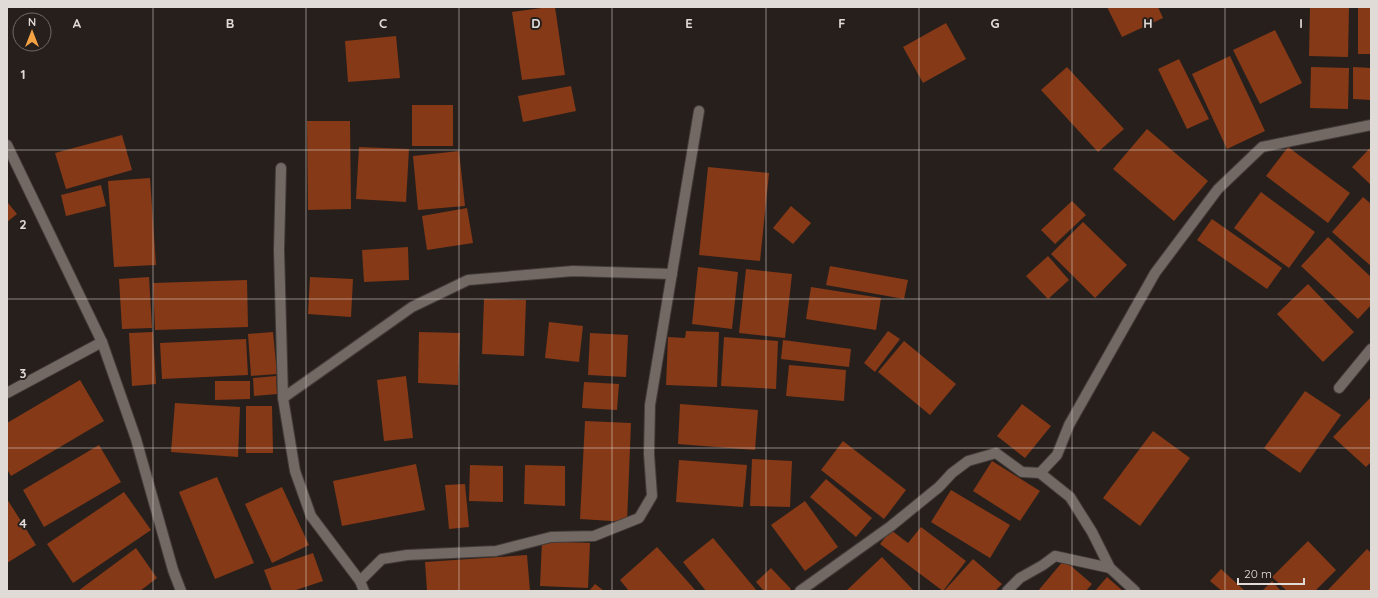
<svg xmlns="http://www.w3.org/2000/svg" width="1378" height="598" viewBox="0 0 1378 598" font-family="Quicksand,sans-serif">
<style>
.building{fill:#853916}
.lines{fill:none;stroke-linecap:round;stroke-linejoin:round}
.minor-casing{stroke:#423b38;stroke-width:12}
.minor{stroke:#726864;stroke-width:10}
.grid{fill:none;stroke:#e1dbd8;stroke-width:1;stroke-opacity:0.55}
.grid-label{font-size:13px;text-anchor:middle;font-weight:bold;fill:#e1dbd8;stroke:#271f1c;stroke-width:4;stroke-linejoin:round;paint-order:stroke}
</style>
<rect width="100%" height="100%" fill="#271f1c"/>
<!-- building -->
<g class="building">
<path d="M549,7H555L565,75L522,80L512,12Z"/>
<path d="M1107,7H1158L1163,18L1122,37Z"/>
<path d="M1310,7H1349L1348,57L1309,56Z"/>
<rect x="1358" y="7" width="13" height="47"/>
<path d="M946,23L966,59L923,83L903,47Z"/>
<path d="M1275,30L1302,83L1260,104L1233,50Z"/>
<path d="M396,36L400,78L348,82L345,41Z"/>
<path d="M1230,56L1265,131L1227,149L1192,74Z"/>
<path d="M1179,59L1209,119L1187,129L1158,69Z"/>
<path d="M1067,67L1124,129L1098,152L1041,90Z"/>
<path d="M1311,67L1349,68L1348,109L1310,108Z"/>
<path d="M1353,67L1371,68V100L1353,99Z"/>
<path d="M571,86L576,111L523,122L518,96Z"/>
<rect x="412" y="105" width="41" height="41"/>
<path d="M307,121H350L351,209L308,210Z"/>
<path d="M1147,129L1208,181L1174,221L1113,169Z"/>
<path d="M122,135L132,170L66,189L55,153Z"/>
<path d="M359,147L409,149L406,202L356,199Z"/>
<path d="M1288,147L1350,193L1328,223L1266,176Z"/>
<path d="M1371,147V185L1352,167Z"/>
<path d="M459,151L465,206L418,210L413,156Z"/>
<path d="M708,167L769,173L760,261L699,255Z"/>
<path d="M150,178L156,265L114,267L108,181Z"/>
<path d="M101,185L106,206L66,216L61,195Z"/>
<path d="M1261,192L1315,232L1289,268L1234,228Z"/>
<path d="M1363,197L1371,204V266L1332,232Z"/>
<path d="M1072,201L1086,215L1055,244L1041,230Z"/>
<path d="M8,203L17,214L7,222V204Z"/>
<path d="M791,206L811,223L793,244L773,228Z"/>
<path d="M467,208L473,243L427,250L422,216Z"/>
<path d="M1212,219L1282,268L1267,289L1197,240Z"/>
<path d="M1083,222L1127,265L1095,298L1051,254Z"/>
<path d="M1328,237L1371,277V305L1358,319L1301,266Z"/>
<path d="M408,247L409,280L364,282L362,250Z"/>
<path d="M1048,256L1069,280L1048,299L1026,276Z"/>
<path d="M830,266L908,280L904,299L826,285Z"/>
<path d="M698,267L738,272L732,329L692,324Z"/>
<path d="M746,269L792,274L785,338L739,333Z"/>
<path d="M149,277L152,328L122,329L119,279Z"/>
<path d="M310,277L353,279L351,317L308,314Z"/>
<path d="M247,280L248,327L155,330L153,283Z"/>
<path d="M1308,284L1354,332L1323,362L1277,314Z"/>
<path d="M811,287L881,298L876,330L806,319Z"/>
<path d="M484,299L526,300L524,356L482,354Z"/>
<path d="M549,322L583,326L579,362L545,358Z"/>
<path d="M686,331L719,332L717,387L666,385L668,337L685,338Z"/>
<path d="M888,331L900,339L875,372L864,363Z"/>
<path d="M153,332L156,384L132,386L129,333Z"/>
<path d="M273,332L277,374L251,376L248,334Z"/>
<path d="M419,332L460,333L458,385L418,383Z"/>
<path d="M590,333L628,335L626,377L588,375Z"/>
<path d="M724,337L778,341L776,389L721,386Z"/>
<path d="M246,339L248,375L162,379L160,343Z"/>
<path d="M783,340L851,349L849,367L781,359Z"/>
<path d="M904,341L956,384L930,415L878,372Z"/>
<path d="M789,365L846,370L844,401L786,396Z"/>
<path d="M276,376L277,394L254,396L253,378Z"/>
<path d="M406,376L413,438L384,441L377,380Z"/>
<path d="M80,380L104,421L11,476L7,469V423Z"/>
<path d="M215,381H250V399L215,400Z"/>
<path d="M584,382L619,384L617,410L582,408Z"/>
<path d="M1305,391L1341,415L1300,473L1264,448Z"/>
<path d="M1371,397V462L1366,467L1333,437Z"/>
<path d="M175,403L240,407L238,457L171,452Z"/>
<path d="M680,404L758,410L755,450L678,444Z"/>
<path d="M1022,404L1051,426L1025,458L997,436Z"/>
<path d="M246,406H272L273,453H246Z"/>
<path d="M585,421L631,423L627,522L580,519Z"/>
<path d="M1153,431L1190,458L1140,526L1103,498Z"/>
<path d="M843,441L906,490L884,519L821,470Z"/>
<path d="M99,445L121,482L44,527L23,490Z"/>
<path d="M752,459L792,461L790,507L750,506Z"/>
<path d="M679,460L747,465L743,507L676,502Z"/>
<path d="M992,461L1040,491L1020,521L973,491Z"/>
<path d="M416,464L425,510L342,526L333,481Z"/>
<path d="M470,465L503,466V502L469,501Z"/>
<path d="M525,465L565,466V506L524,504Z"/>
<path d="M217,477L254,563L215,579L179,492Z"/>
<path d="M826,479L872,518L856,537L810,497Z"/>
<path d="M465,484L469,527L449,529L445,485Z"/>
<path d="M282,487L309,545L272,563L245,504Z"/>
<path d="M951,490L1010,525L990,558L931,522Z"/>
<path d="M124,492L151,530L73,583L47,544Z"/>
<path d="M7,499L36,545L7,563Z"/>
<path d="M805,501L838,547L805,571L771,525Z"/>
<path d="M921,527L966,561L943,591L880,544L891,530L908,543Z"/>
<path d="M713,538L757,591H706L683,562Z"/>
<path d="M542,541L590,543L588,588L540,586Z"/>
<path d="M1308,541L1336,570L1315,591H1287L1272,577Z"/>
<path d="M657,547L696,591H629L620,580Z"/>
<path d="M136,548L157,578L140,591H78Z"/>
<path d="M1367,549L1371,553V591H1327Z"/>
<path d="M313,553L323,581L293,591H272L264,570Z"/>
<path d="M527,555L530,591H427L425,562Z"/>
<path d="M882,557L914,591H846Z"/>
<path d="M973,559L1002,584L995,591H944Z"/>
<path d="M1064,560L1092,584L1086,591H1038Z"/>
<path d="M771,568L791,589L789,591H764L756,582Z"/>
<path d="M1221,569L1245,591H1222L1210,581Z"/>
<path d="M1107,577L1123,591H1095Z"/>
<path d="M1272,581L1281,591H1262Z"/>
<path d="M595,584L604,591H589Z"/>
</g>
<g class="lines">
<!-- minor casing -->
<g class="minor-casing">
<g id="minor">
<path d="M7,145L102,342L136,439L173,570L181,591"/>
<path d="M281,168L279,250L283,398L295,471L311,516L360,581L364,591"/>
<path d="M1339,388L1371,349"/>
<path d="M7,393L102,342"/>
<path d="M283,398L412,307L468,280L573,271L672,274"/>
<path d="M1040,473L1057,455L1069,425L1155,273L1218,189L1262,147L1371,125"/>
<path d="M360,581L382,559L407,555L496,551L551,537L594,536L639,518L652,496L649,454L650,405L699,111"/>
<path d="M800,591L891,526L939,487L952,473L968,461L996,453L1022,472L1040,473L1070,497L1092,532L1110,568L1135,591"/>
<path d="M1007,591L1020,578L1043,565L1055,556L1110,568"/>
</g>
</g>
<!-- minor -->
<use href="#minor" class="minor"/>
</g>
<!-- grid -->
<path class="grid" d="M153,7V591M306,7V591M459,7V591M612,7V591M766,7V591M919,7V591M1072,7V591M1225,7V591M7,150H1371M7,299H1371M7,448H1371"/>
<g class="grid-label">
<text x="77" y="28">A</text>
<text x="230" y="28">B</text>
<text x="383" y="28">C</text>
<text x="536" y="28">D</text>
<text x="689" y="28">E</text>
<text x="842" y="28">F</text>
<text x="995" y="28">G</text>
<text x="1148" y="28">H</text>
<text x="1301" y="28">I</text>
<text x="23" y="79">1</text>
<text x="23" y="229">2</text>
<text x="23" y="378">3</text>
<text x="23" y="528">4</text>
</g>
<!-- border -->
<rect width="1378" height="598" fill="none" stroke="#e1dbd8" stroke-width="16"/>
<!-- north arrow -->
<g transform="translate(32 32)"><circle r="19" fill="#271f1c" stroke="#716a67"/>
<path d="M0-3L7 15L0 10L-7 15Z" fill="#f4a344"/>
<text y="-6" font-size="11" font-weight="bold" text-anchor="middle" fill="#e1dbd8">N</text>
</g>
<!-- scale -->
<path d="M1238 578v6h66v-6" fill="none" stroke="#e1dbd8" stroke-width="2"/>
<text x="1244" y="578" font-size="12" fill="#e1dbd8" stroke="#271f1c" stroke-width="3" paint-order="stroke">20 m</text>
</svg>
